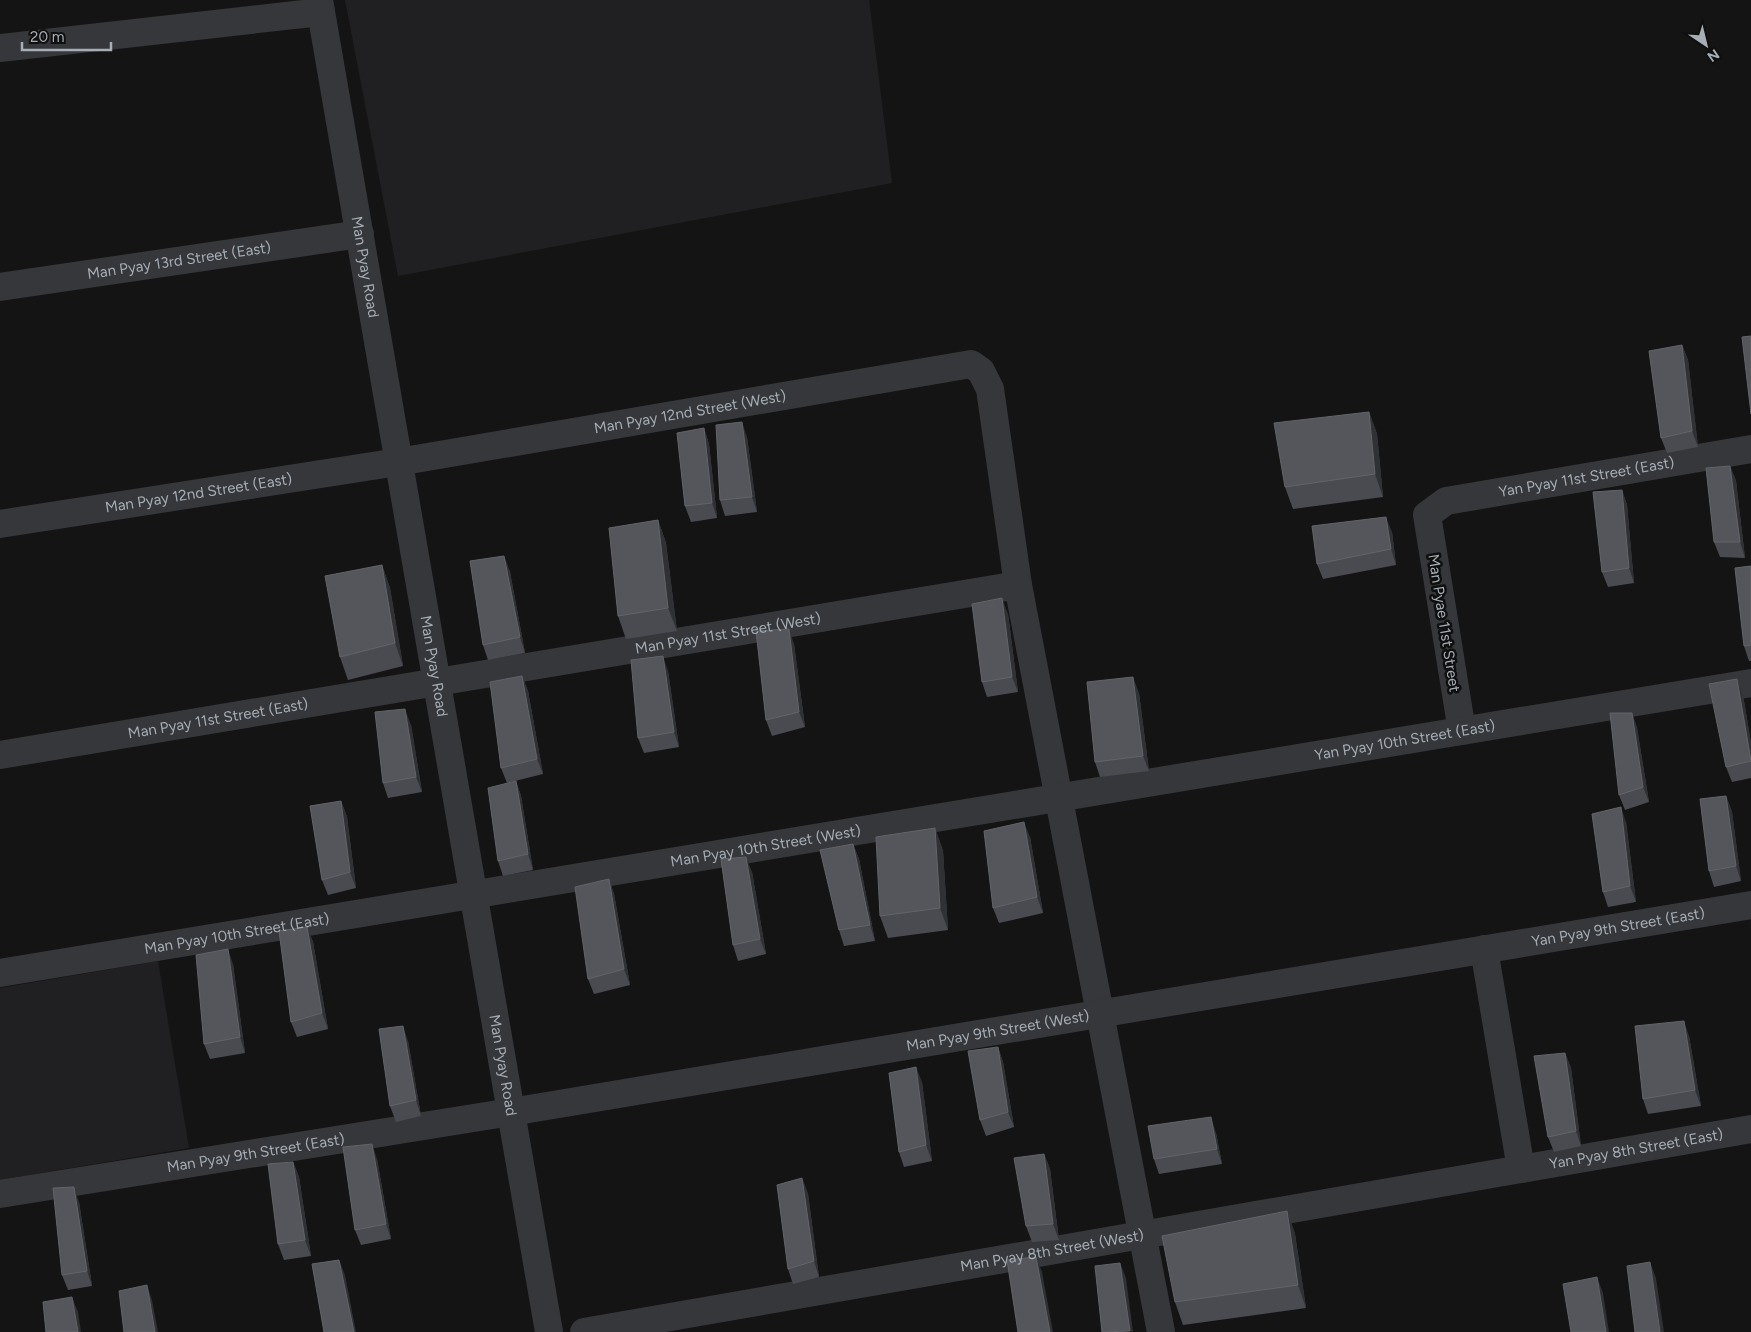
<svg xmlns="http://www.w3.org/2000/svg" width="1751" height="1332" viewBox="0 0 1751 1332" font-family="Figtree,sans-serif">
<style>
.built{fill:#202022}
.lines{fill:none;stroke-linecap:round;stroke-linejoin:round}
.street{stroke:#35373a;stroke-width:28}
.wall{fill:#4a4b50}
.shaded-wall{fill:#303134}
.building{fill:#54565b;stroke:#616469}
.labels{text-anchor:middle;dominant-baseline:central;stroke-width:5;stroke-linejoin:round;paint-order:stroke}
.street-label{font-size:15px;fill:#a6adb5;stroke:#0f0f10}
</style>
<rect width="100%" height="100%" fill="#141415"/>
<!-- built -->
<g class="built">
<path d="M345,0H869L892,183L398,276Z"/>
<path d="M158,961L189,1148L0,1180V988Z"/>
</g>
<g class="lines">
<!-- street -->
<g class="street">
<path id="s1" d="M319,0L549,1332"/>
<path d="M0,48L321,12"/>
<path id="s2" d="M0,287L360,234"/>
<path id="s3" d="M0,524L398,462L971,364L981,371L990,389L1018,585L1161,1332"/>
<path id="s4" d="M1462,731L1427,515L1446,501L1751,449"/>
<path id="s5" d="M0,755L1018,585"/>
<path d="M1484,949L1521,1169"/>
<path id="s6" d="M0,973L1751,683"/>
<path id="s7" d="M0,1194L511,1112L1751,905"/>
<path id="s8" d="M584,1332L1751,1129"/>
</g>
</g>
<!-- wall -->
<g class="wall">
<path d="M1682,345L1688,360L1698,447L1667,453L1661,438Z"/>
<path d="M1369,412L1377,434L1383,497L1293,509L1285,487Z"/>
<path d="M704,428L709,444L717,518L691,522L685,506Z"/>
<path d="M747,437L757,512L725,516L720,500Z"/>
<path d="M1730,466L1736,481L1745,558L1720,557L1714,542Z"/>
<path d="M1622,490L1627,505L1634,583L1608,587L1602,572Z"/>
<path d="M658,520L666,543L677,631L626,639L618,616Z"/>
<path d="M1392,532L1396,565L1323,579L1317,564Z"/>
<path d="M504,556L510,572L525,653L488,660L483,645Z"/>
<path d="M382,565L390,588L403,666L348,680L340,657Z"/>
<path d="M1751,566V661H1749L1744,646Z"/>
<path d="M1008,614L1018,692L987,697L982,682Z"/>
<path d="M794,644L805,727L772,736L766,720Z"/>
<path d="M668,671L679,747L644,753L638,738Z"/>
<path d="M522,676L528,691L543,774L507,783L501,768Z"/>
<path d="M1737,679L1743,695L1751,743V778L1732,782L1726,767Z"/>
<path d="M1139,693L1149,771L1100,777L1095,762Z"/>
<path d="M1632,713L1637,728L1649,802L1625,810L1619,795Z"/>
<path d="M411,725L422,792L388,798L383,783Z"/>
<path d="M516,781L521,796L533,870L503,876L498,861Z"/>
<path d="M1726,796L1732,812L1741,881L1714,887L1709,871Z"/>
<path d="M341,801L347,817L356,888L328,895L322,880Z"/>
<path d="M1626,822L1636,902L1608,907L1603,892Z"/>
<path d="M935,828L943,851L948,930L888,938L880,916Z"/>
<path d="M1030,837L1043,913L999,923L993,908Z"/>
<path d="M853,844L859,859L875,941L844,946L839,930Z"/>
<path d="M752,872L766,954L738,961L733,945Z"/>
<path d="M609,879L614,894L630,985L594,994L588,979Z"/>
<path d="M307,927L313,942L328,1029L297,1037L291,1022Z"/>
<path d="M233,964L245,1053L210,1059L204,1044Z"/>
<path d="M1689,1036L1701,1106L1648,1114L1643,1099Z"/>
<path d="M408,1041L421,1116L396,1122L390,1106Z"/>
<path d="M998,1047L1003,1062L1014,1127L986,1136L980,1120Z"/>
<path d="M1565,1053L1571,1068L1581,1146L1554,1152L1548,1137Z"/>
<path d="M922,1082L932,1161L904,1167L899,1152Z"/>
<path d="M1216,1133L1222,1164L1159,1174L1154,1159Z"/>
<path d="M1044,1154L1050,1169L1059,1240L1032,1242L1026,1226Z"/>
<path d="M377,1159L391,1239L361,1245L355,1230Z"/>
<path d="M293,1162L299,1177L311,1256L284,1260L278,1244Z"/>
<path d="M802,1178L808,1194L819,1277L793,1284L788,1269Z"/>
<path d="M79,1202L92,1286L68,1290L62,1275Z"/>
<path d="M1287,1211L1295,1234L1306,1308L1183,1325L1175,1302Z"/>
</g>
<!-- shaded-wall -->
<g class="shaded-wall">
<path d="M1682,345L1688,360L1698,447L1692,431Z"/>
<path d="M1369,412L1377,434L1383,497L1375,474Z"/>
<path d="M742,422L747,437L757,512L752,497Z"/>
<path d="M704,428L709,444L717,518L712,503Z"/>
<path d="M1730,466L1736,481L1745,558L1740,542Z"/>
<path d="M1622,490L1627,505L1634,583L1629,568Z"/>
<path d="M1386,517L1392,532L1396,565L1391,549Z"/>
<path d="M658,520L666,543L677,631L668,608Z"/>
<path d="M504,556L510,572L525,653L520,637Z"/>
<path d="M382,565L390,588L403,666L395,643Z"/>
<path d="M1002,598L1008,614L1018,692L1012,677Z"/>
<path d="M789,629L794,644L805,727L799,712Z"/>
<path d="M663,656L668,671L679,747L674,732Z"/>
<path d="M522,676L528,691L543,774L537,759Z"/>
<path d="M1133,677L1139,693L1149,771L1143,756Z"/>
<path d="M1737,679L1743,695L1751,743V759Z"/>
<path d="M405,709L411,725L422,792L416,777Z"/>
<path d="M1632,713L1637,728L1649,802L1643,787Z"/>
<path d="M516,781L521,796L533,870L528,854Z"/>
<path d="M1726,796L1732,812L1741,881L1736,866Z"/>
<path d="M341,801L347,817L356,888L350,872Z"/>
<path d="M1621,807L1626,822L1636,902L1630,886Z"/>
<path d="M1024,822L1030,837L1043,913L1037,897Z"/>
<path d="M935,828L943,851L948,930L940,908Z"/>
<path d="M853,844L859,859L875,941L870,925Z"/>
<path d="M746,857L752,872L766,954L760,939Z"/>
<path d="M609,879L614,894L630,985L624,969Z"/>
<path d="M307,927L313,942L328,1029L322,1013Z"/>
<path d="M228,949L233,964L245,1053L240,1037Z"/>
<path d="M1684,1021L1689,1036L1701,1106L1695,1090Z"/>
<path d="M403,1026L408,1041L421,1116L416,1100Z"/>
<path d="M998,1047L1003,1062L1014,1127L1008,1112Z"/>
<path d="M1565,1053L1571,1068L1581,1146L1576,1131Z"/>
<path d="M916,1067L922,1082L932,1161L926,1145Z"/>
<path d="M1211,1117L1216,1133L1222,1164L1217,1149Z"/>
<path d="M372,1144L377,1159L391,1239L386,1224Z"/>
<path d="M1044,1154L1050,1169L1059,1240L1053,1224Z"/>
<path d="M293,1162L299,1177L311,1256L305,1240Z"/>
<path d="M802,1178L808,1194L819,1277L814,1261Z"/>
<path d="M74,1187L79,1202L92,1286L87,1271Z"/>
<path d="M1287,1211L1295,1234L1306,1308L1298,1285Z"/>
<path d="M1036,1257L1042,1272L1053,1332H1050Z"/>
<path d="M339,1260L345,1275L356,1332H354Z"/>
<path d="M1650,1262L1656,1278L1664,1332H1660Z"/>
<path d="M1120,1263L1126,1278L1133,1332L1130,1331Z"/>
<path d="M1597,1277L1603,1293L1609,1332H1606Z"/>
<path d="M147,1285L152,1300L158,1332H155Z"/>
<path d="M72,1297L78,1312L81,1332H78Z"/>
</g>
<!-- building -->
<g class="building">
<path d="M1751,336V414L1742,337Z"/>
<path d="M1682,345L1692,431L1661,438L1649,351Z"/>
<path d="M1369,412L1375,474L1285,487L1274,423Z"/>
<path d="M742,422L752,497L720,500L716,425Z"/>
<path d="M704,428L712,503L685,506L677,433Z"/>
<path d="M1730,466L1740,542H1714L1706,468Z"/>
<path d="M1622,490L1629,568L1602,572L1593,492Z"/>
<path d="M1386,517L1391,549L1317,564L1312,526Z"/>
<path d="M658,520L668,608L618,616L609,528Z"/>
<path d="M504,556L520,637L483,645L470,561Z"/>
<path d="M382,565L395,643L340,657L325,576Z"/>
<path d="M1751,566V645L1744,646L1735,568Z"/>
<path d="M1002,598L1012,677L982,682L972,604Z"/>
<path d="M789,629L799,712L766,720L756,631Z"/>
<path d="M663,656L674,732L638,738L631,660Z"/>
<path d="M522,676L537,759L501,768L490,682Z"/>
<path d="M1133,677L1143,756L1095,762L1087,682Z"/>
<path d="M1737,679L1751,761L1726,767L1709,684Z"/>
<path d="M405,709L416,777L383,783L375,712Z"/>
<path d="M1610,713H1632L1643,787L1619,795Z"/>
<path d="M516,781L528,854L498,861L488,788Z"/>
<path d="M1726,796L1736,866L1709,871L1700,799Z"/>
<path d="M341,801L350,872L322,880L310,806Z"/>
<path d="M1621,807L1630,886L1603,892L1592,814Z"/>
<path d="M1024,822L1037,897L993,908L984,831Z"/>
<path d="M935,828L940,908L880,916L876,837Z"/>
<path d="M853,844L870,925L839,930L820,850Z"/>
<path d="M746,857L760,939L733,945L721,859Z"/>
<path d="M609,879L624,969L588,979L575,887Z"/>
<path d="M307,927L322,1013L291,1022L279,931Z"/>
<path d="M228,949L240,1037L204,1044L196,955Z"/>
<path d="M1684,1021L1695,1090L1643,1099L1635,1026Z"/>
<path d="M403,1026L416,1100L390,1106L379,1029Z"/>
<path d="M998,1047L1008,1112L980,1120L968,1051Z"/>
<path d="M1565,1053L1576,1131L1548,1137L1534,1056Z"/>
<path d="M916,1067L926,1145L899,1152L889,1073Z"/>
<path d="M1211,1117L1217,1149L1154,1159L1148,1126Z"/>
<path d="M372,1144L386,1224L355,1230L343,1147Z"/>
<path d="M1044,1154L1053,1224L1026,1226L1014,1158Z"/>
<path d="M293,1162L305,1240L278,1244L268,1164Z"/>
<path d="M802,1178L814,1261L788,1269L777,1185Z"/>
<path d="M74,1187L87,1271L62,1275L53,1188Z"/>
<path d="M1287,1211L1298,1285L1175,1302L1162,1236Z"/>
<path d="M1036,1257L1050,1332H1018L1007,1260Z"/>
<path d="M339,1260L354,1332H324L312,1264Z"/>
<path d="M1650,1262L1660,1332H1635L1627,1266Z"/>
<path d="M1120,1263L1130,1331L1102,1332L1095,1266Z"/>
<path d="M1597,1277L1606,1332H1571L1563,1284Z"/>
<path d="M147,1285L155,1332H124L119,1291Z"/>
<path d="M72,1297L78,1332H46L43,1302Z"/>
</g>
<g class="labels">
<!-- street labels -->
<g class="street-label">
<text stroke="none"><textPath href="#s2" startOffset="181">Man Pyay 13rd Street (East)</textPath></text>
<text stroke="none"><textPath href="#s1" startOffset="271">Man Pyay Road</textPath></text>
<text stroke="none"><textPath href="#s3" startOffset="699">Man Pyay 12nd Street (West)</textPath></text>
<text stroke="none"><textPath href="#s4" startOffset="385">Yan Pyay 11st Street (East)</textPath></text>
<text stroke="none"><textPath href="#s3" startOffset="201">Man Pyay 12nd Street (East)</textPath></text>
<text transform="translate(1444 623) rotate(81)">Man Pyae 11st Street</text>
<text stroke="none"><textPath href="#s5" startOffset="738">Man Pyay 11st Street (West)</textPath></text>
<text stroke="none"><textPath href="#s1" startOffset="676">Man Pyay Road</textPath></text>
<text stroke="none"><textPath href="#s5" startOffset="221">Man Pyay 11st Street (East)</textPath></text>
<text stroke="none"><textPath href="#s6" startOffset="1424">Yan Pyay 10th Street (East)</textPath></text>
<text stroke="none"><textPath href="#s6" startOffset="776">Man Pyay 10th Street (West)</textPath></text>
<text stroke="none"><textPath href="#s7" startOffset="1640">Yan Pyay 9th Street (East)</textPath></text>
<text stroke="none"><textPath href="#s6" startOffset="240">Man Pyay 10th Street (East)</textPath></text>
<text stroke="none"><textPath href="#s7" startOffset="1011">Man Pyay 9th Street (West)</textPath></text>
<text stroke="none"><textPath href="#s1" startOffset="1081">Man Pyay Road</textPath></text>
<text stroke="none"><textPath href="#s8" startOffset="1068">Yan Pyay 8th Street (East)</textPath></text>
<text stroke="none"><textPath href="#s7" startOffset="259">Man Pyay 9th Street (East)</textPath></text>
<text stroke="none"><textPath href="#s8" startOffset="475">Man Pyay 8th Street (West)</textPath></text>
</g>
</g>
<!-- north arrow -->
<g transform="translate(1706 45) rotate(145)" stroke="#0f0f10" stroke-width="4" paint-order="stroke">
<path d="M0-4L9 19L0 12L-9 19Z" fill="#a6adb5"/>
<text y="-8" font-size="14" font-weight="bold" text-anchor="middle" fill="#a6adb5">N</text>
</g>
<!-- scale -->
<path d="M22 42v8h89v-8" fill="none" stroke="#a6adb5" stroke-width="2.5"/>
<text x="30" y="42" font-size="15" fill="#a6adb5" stroke="#0f0f10" stroke-width="4" paint-order="stroke">20 m</text>
</svg>
